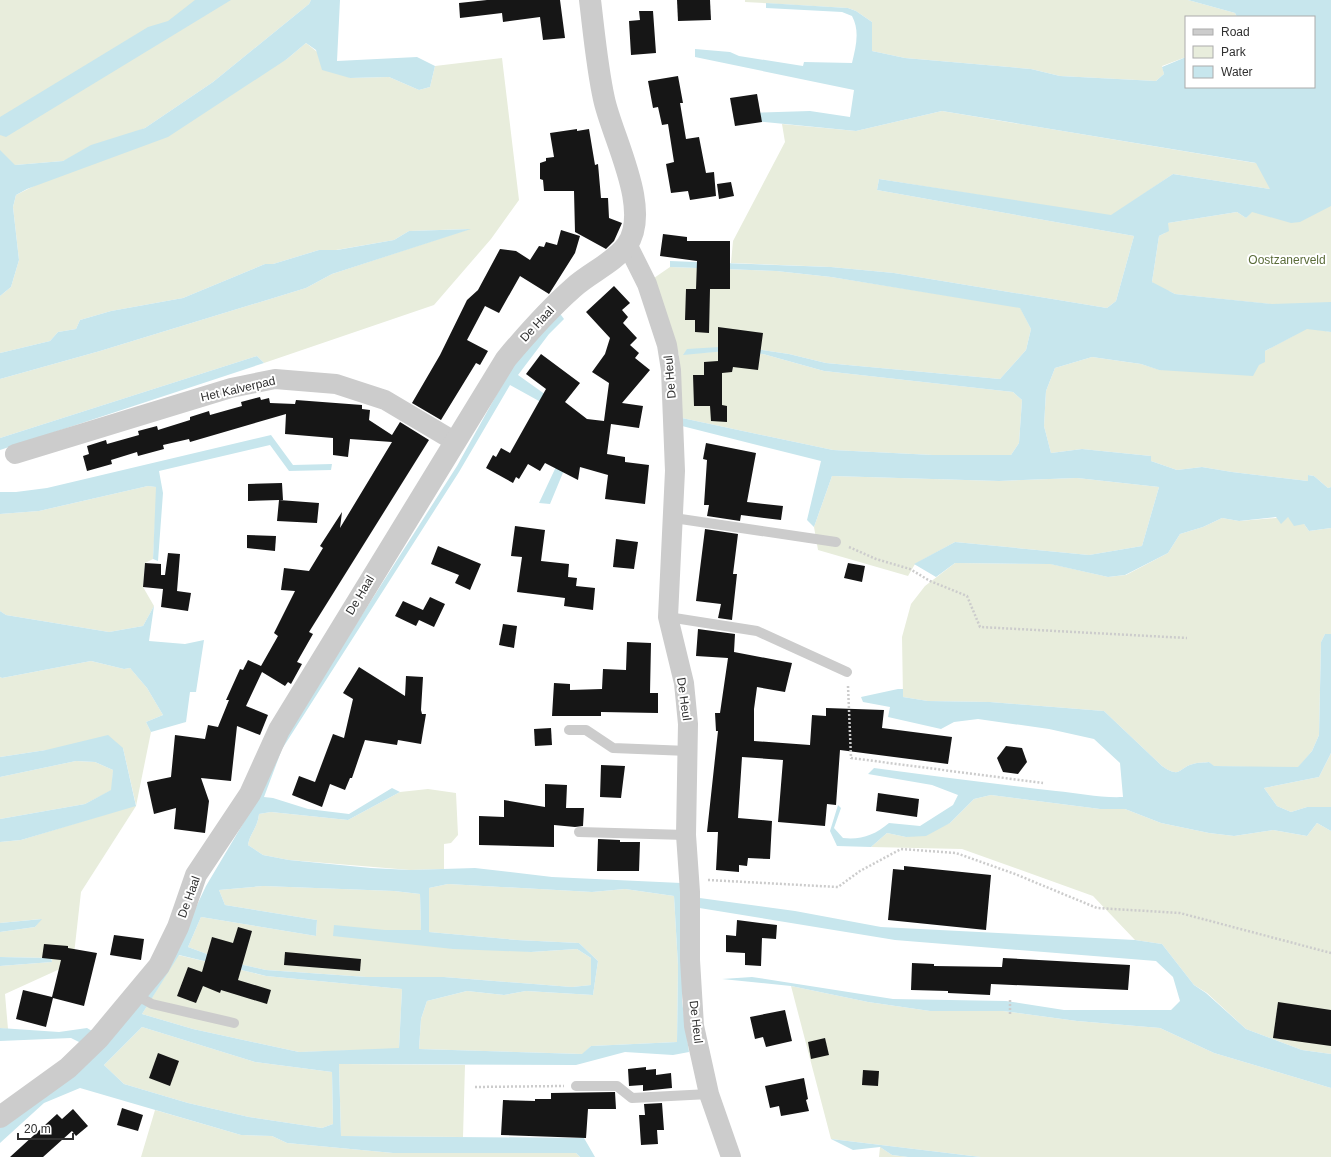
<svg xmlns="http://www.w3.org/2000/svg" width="1331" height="1157" viewBox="0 0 1331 1157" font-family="Arial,sans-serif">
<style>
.green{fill:#e8eddc}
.water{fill:#c7e6ed;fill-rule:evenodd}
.building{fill:#161616}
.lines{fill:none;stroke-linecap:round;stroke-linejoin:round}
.path{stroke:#ccc;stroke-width:2.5;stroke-dasharray:2 2;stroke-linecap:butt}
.service{stroke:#ccc;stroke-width:10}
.minor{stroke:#ccc;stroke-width:20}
.tertiary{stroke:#ccc;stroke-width:22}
.labels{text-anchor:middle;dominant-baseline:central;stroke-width:4;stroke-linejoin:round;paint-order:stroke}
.park-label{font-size:12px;fill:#5b6c3a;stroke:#fff}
.street-label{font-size:12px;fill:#2f2f2f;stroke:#fff}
</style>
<rect width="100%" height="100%" fill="#fff"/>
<!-- green -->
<g class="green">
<path d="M0,0H311L309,4L213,82L145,128L63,161L15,165L0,202Z"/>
<path d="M745,0H1188L1235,13L1237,17H1186V57L1162,66L1164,74L1156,81L1060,76L1031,69L905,58L872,51V22L856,11L848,8L745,2Z"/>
<path d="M1331,0V330H1320L1331,332V487L1328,488L1314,476L1308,475V481L1232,472L1202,467L1177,470L1151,461V456L1082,449L1051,453L1044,426L1046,391L1055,368L1092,357L1141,364L1160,370L1265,351L1293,336L1270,304L1175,294L1169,291L1164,292L1152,282L1159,236L1165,233L1168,223L1237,212L1246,218L1270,189L1173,174L1111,216L879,179L877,190L1134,236L1116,301L1107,308L894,273L831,267L731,263L733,241L785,142L782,124L856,131L942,111L1255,163L1314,87V17Z"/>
<path d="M306,43L350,78L389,77L419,90L430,87L435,66L502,58L519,200L491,239L434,305L264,363L257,356L0,438V379L100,351L306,288L332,274L469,229L409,231L394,240L336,250H319L273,264H265L183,298L111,311L80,320L76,329L58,332L50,341L0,353V296L11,287L19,260L13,207L16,195L287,59Z"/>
<path d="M670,267L776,271L831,277L1020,307L1031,329L1026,350L1000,379L826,363L789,354L736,346L683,354L726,351L763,354L824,371L1013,392L1022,400L1019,443L1011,455H933L833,450L682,418L679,355L654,278Z"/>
<path d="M832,476L999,481L1077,478L1159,487L1142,546L1089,555L955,542L915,564L908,576L818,550L814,527Z"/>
<path d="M148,486L157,487L153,559L145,563L143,587L154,606L143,626L109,632L6,615L0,611V514L39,511Z"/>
<path d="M1288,517L1304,524L1309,531L1331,528V634H1325L1321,642L1319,735L1312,751L1298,768L1213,766L1209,762C1204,763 1198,762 1193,764C1178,768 1181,779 1162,766L1104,711L990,702L928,701L903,697L902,637L911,604L925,586L955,563L1051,564L1108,577L1126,575L1168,553L1180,534L1203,527L1222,518L1239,521Z"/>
<path d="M91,661L124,669L130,668L147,688L163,715L146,722L151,732L136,806L81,892L73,963L5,994L8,1029L0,1028V966L52,962L51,958L0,957V932L35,927L41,919L0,923V842L21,840L136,805L123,748L46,750L0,757V677L2,678Z"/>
<path d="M1331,753V807H1307L1291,812L1277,806L1264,788L1319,777Z"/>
<path d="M76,761L95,762L113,770L112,790L85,804L0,819V777Z"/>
<path d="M428,789L456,793L458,835L451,843L444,844V869L410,870L289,860L263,855L248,845C250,833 258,827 259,814L271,812L348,820L400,792Z"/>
<path d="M991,795L1100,809H1125L1161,823L1209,833L1234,836L1273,830L1307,836L1317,823L1331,831V1054L1302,1050L1246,1029L1207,993L1194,985L1162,944L1135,940L1093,896L962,849L871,847L887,833L906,837L950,823L974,799Z"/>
<path d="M448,884L592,892L625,889L674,896L678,966L677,1042L591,1046L583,1054L419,1049L421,1019L427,1001L467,991L504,995L526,991L593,995L598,961L579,943L517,940L429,932V888Z"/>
<path d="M263,886L394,891L420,894L421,930H385L531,952L577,949L591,958V985L572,987L444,977H367L266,970L226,961L188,947L201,917L316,936L317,920L225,905L219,890Z"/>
<path d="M178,955L266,976L402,989L399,1049L299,1052L193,1029L142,1014Z"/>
<path d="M791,986L868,1002L930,1011H1003L1077,1021L1160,1028L1214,1053L1331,1088V1157H981L831,1139Z"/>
<path d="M142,1027L255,1062L332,1072L333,1124L322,1128L249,1117L188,1103L124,1084L104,1065Z"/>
<path d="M339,1064L465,1065L463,1137L341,1136Z"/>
<path d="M155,1110L241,1135L272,1136L287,1143L393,1153H576L580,1157H141Z"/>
<path d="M880,1147L892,1155L908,1157H879Z"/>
</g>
<!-- water -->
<g class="water">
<path d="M195,0H231L6,137L0,135V117L148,27L168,21Z"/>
<path d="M311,0H340L337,61L417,57L435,66L430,87L419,90L389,77L350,78L322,70L316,50L306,43L287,59L168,137L27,189L16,195L13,207L19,260L11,287L0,296V150L15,165L63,161L91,145L145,128L213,82L309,4Z"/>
<path d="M1188,0H1331V206L1300,222L1291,223L1252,212L1246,218L1237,212L1168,223L1169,231L1159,236L1152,282L1175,294L1272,304L1331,302V332L1307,329L1265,351V362L1259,365L1253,376L1159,370L1141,364L1092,357L1055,368L1046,391L1044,426L1051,453L1082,449L1151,456V461L1177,470L1202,467L1232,472L1308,481V475L1314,476L1328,488L1331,487V528L1309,531L1304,524L1294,526L1288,517L1281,524L1276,517L1239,521L1222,518L1203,527L1180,534L1168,553L1125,575L1108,577L1050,564L955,563L936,577L914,564L955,542L1089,555L1142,546L1159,487L1077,478L999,481L832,476L814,527L807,520L821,461L682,426V418L833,450L933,455H1011L1019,443L1022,400L1013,392L824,371L763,354L726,351L683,355L687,349L736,346L789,354L826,363L1000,379L1026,350L1031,329L1020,308L831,277L776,271L670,267V261L831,267L894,273L1107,308L1116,301L1134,236L877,190L879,179L1111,215L1173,174L1270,189L1256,163L942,111L856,131L744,120L745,113L810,111L850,117L854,90L695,57V49L730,52L739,56L803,66L804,62L852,63C856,46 860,31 852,16L842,12L766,8V3L848,8L856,11L872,22V51L905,58L1031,69L1060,76L1156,81L1164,74L1162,67L1186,57V87H1314V17H1237L1235,13Z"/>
<path d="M471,229L332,274L306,288L100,351L0,379V353L50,341L58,332L76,329L80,320L111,311L183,298L265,264H273L319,250H337L394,240L409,231Z"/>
<path d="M558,311L564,319L549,334L518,375L584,422L550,504L539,503L577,422L510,385L459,472L282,749L264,797L273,798L308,809L349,814L392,788L400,792L348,820L271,812L259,814C258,827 250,833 248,845L263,855L289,860L371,868L410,870L475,868L552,877L681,883L685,896L795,911L881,927L1135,940L1162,944L1194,985L1206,993L1246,1029L1302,1050L1331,1054V1088L1214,1053L1160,1028L1077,1021L1003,1011H930L868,1002L791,986L722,979L752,977L893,999L1006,1001L1064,1010H1171L1180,1001L1173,977L1156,961L895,940L681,905L683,951L682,1001L689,1052L673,1055L625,1052L576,1065L339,1064L341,1136L584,1138L595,1157H580L576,1153H393L287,1143L272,1136L241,1135L80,1088L44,1103L0,1143V1128L86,1065L81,1043L71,1038L0,1041V1028L59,1032L87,1028L107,1040L170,962L206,886L260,795L274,757L337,654L457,466L513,365ZM448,884L592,892L625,889L674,896L678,966L677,1042L591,1046L582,1054L419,1049L421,1019L427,1001L467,991L504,995L526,991L593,995L598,961L579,943L517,940L429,932V888ZM263,886L394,891L420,894L421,930H385L334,925L333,936L453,949L531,952L577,949L591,958V985L572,987L444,977H367L266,970L226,961L188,947L201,917L316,936L317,920L225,905L219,890ZM179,955L266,976L402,989L399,1048L299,1052L193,1029L142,1014ZM142,1027L255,1062L332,1072L333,1124L322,1128L249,1117L188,1103L124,1084L104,1065Z"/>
<path d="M257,356L264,363L0,450V438Z"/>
<path d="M271,435L293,465L332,464L331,470L289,471L270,445L159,471L163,493L158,561L153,559L156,487L148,486L39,511L0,514V492H16L47,488Z"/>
<path d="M154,606L149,641L185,644L204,640L196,692H190L186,722L151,732L146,722L163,715L147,688L130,668L124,669L91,661L2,678L0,677V611L6,615L109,632L143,626Z"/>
<path d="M1325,634H1331V753L1319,777L1264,788L1277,806L1291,812L1307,807H1331V831L1317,823L1307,836L1273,830L1234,836L1209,833L1161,823L1125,809H1100L991,795L974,799L950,823L926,836L906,837L887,833L871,847L837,846L830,831L838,805L841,808L834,828L843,838C861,840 875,835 889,823L920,826L953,805L958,795L932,785L868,774L874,768C934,776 995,784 1056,791C1078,793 1100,798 1123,797L1120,763L1094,739L1049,729L978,719L954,722L941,729L888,717L890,707L863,702L861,697L898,689H903V697L928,701L990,702L1104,711L1162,766C1181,779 1178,768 1193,764C1198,762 1204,763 1209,762L1214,766L1298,767L1312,751L1319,735L1321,642Z"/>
<path d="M108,735L123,748L136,806L21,840L0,842V819L85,804L111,790L113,770L95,762L76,761L0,777V757L46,750Z"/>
<path d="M42,919L35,927L0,932V923Z"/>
<path d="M0,957L51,958L52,962L0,966Z"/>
<path d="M831,1139L981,1157H908L892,1155L880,1147L853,1150Z"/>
</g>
<!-- building -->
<g class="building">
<path d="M487,0H560L565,38L543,40L540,17L503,22L502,13L460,18L459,3Z"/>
<path d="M677,0H710L711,20L678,21Z"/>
<path d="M639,11H653L656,53L631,55L629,21L640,20Z"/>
<path d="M678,76L683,103H680L686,139L699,137L706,173L714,172L716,196L690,200L688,191L671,193L666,164L674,162L668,124L662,125L658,107L653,108L648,81Z"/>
<path d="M757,94L762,122L735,126L730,98Z"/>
<path d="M577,129V131L589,129L595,165L598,164L601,198H608L609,218L622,223L614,241L606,249L575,232L574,191H544L543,180L540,179V163L546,161V158L554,157L550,133Z"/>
<path d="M731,182L734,196L719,199L717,184Z"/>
<path d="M561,230L580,236L575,253L551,291L549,294L520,276L499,313L485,306L467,340L488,351L480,365L476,363L441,420L412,403L440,355L467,300L478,290L500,249L516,251L530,260L539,246L544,247L546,242L557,245Z"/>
<path d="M663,234L687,237V241H730V289H710L709,333L695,332V320H685L686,289H696L697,261L660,256Z"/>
<path d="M614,286L630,303L622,310L628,317L623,323L637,338L630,345L639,353L635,358L650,370L622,403L643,406L639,428L611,424L607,454L625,457V462L649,465L645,504L605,499L608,475L580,467L578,480L545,463L540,471L528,464L519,479L516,477L513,483L486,468L493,455L496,457L501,448L510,453L546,389L526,374L541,354L580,383L565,402L587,419L604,421L609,383L592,372L605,354L610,338L586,312Z"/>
<path d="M718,327L763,333L758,370L733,367L732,372L722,373V405L727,406V422L711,421L710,406H694L693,375H704V362L718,361Z"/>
<path d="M260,397L261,400L269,398L270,403L295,404L296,400L362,405V409L370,410L369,420L392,435L400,422L429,440L309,632L313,634L297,662L302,664L291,684L288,682L285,686L262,672L246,706L268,715L260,735L237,726L231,781L201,778L209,801L205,833L174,829L176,808L154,814L147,782L171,777L175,735L205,739L208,725L218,727L229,700H226L240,669L243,670L248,660L261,666L278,636L274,633L295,591L281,590L284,568L309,571L323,548L320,546L342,512L340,528L392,442L350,439L348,457L333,455V438L285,434L286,414L190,442L189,439L163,445L164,449L138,456L137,452L111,460L112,464L87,471L83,456L89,454L87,446L106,440L107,444L139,435L138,431L157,426L158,430L190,420V417L209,411L210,415L242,406L241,402Z"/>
<path d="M706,443L756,453L747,502L783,506L781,520L741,515L740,521L707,516L709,505H704L707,460L703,459Z"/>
<path d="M282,483L283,500H279L319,503L317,523L277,521L279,500L248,501V484Z"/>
<path d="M515,526L545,530L541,561L569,564L568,577L577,578L576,586L595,588L593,610L564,606L565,598L517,592L522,557L511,556Z"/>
<path d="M705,529L738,534L733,574H737L732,620L718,618L721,604L696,601Z"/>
<path d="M247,535L276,536L275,551L247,548Z"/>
<path d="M616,539L638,542L634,569L613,567Z"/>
<path d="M438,546L481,564L470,590L455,583L459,575L431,564Z"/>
<path d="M168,553L180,554L177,591L191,593L188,611L161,607L163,589L143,587L145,563L161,564V575H165Z"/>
<path d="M848,563L865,566L862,582L844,578Z"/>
<path d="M430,597L445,604L434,627L419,620L416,626L395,616L403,601L423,610Z"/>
<path d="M503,624L517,626L514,648L499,645Z"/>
<path d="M698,629L735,634L734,652L792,663L785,692L757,687L754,709V741L810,745L812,715L826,716V708L884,710L882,728L952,737L948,764L840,750L836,805L827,804L825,826L778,822L783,760L742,757L738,818L772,821L770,859L748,858L747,866L739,865V872L716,870L718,832H707L718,731H716L715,713H720L728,658L696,656Z"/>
<path d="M627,642L651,643L650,693H658V713L601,712V716H552L554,683L570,684V690L602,689L603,669L626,670Z"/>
<path d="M359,667L405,696L406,676L423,677L421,710L422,714H426L421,744L398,740L397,745L365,740L352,778H350L345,790L330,784L322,807L292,795L299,776L315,782L333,734L344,738L353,699L343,693Z"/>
<path d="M551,728L552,745L535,746L534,729Z"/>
<path d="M1006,746L1022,748L1027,762L1018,774L1003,772L997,758Z"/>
<path d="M601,765L625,766L621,798L600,797Z"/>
<path d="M545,784L567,785L566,808H584L583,826L575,827L554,825V847L479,845V816L504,817V800L545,807Z"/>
<path d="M878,793L919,799L917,817L876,811Z"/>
<path d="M598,839L620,840V842H640L639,871H597Z"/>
<path d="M904,866L991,875L986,930L888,920L893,869L904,870Z"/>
<path d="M737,920L777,925L776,939L762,938L761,966L745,965V953L726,952V935L736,936Z"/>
<path d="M238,927L252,931L238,980L271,990L267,1004L221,990L220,993L203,986L196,1003L177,996L188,967L202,972L212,937L233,943Z"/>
<path d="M114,935L144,939L141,960L110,955Z"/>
<path d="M44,944L68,946V948L97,953L84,1006L53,998L46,1027L16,1019L23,990L52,997L61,960L42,958Z"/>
<path d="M285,952L361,959L360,971L284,965Z"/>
<path d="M1003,958L1130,965L1128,990L991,984L990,995L948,993V991L911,990L912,963L934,964V966L1002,967Z"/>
<path d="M1278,1002L1331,1010V1046L1273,1038Z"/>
<path d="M785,1010L792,1041L766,1047L763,1037L755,1039L750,1017Z"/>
<path d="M825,1038L829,1055L811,1059L808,1042Z"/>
<path d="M158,1053L179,1061L170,1086L149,1078Z"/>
<path d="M646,1067V1070L656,1069V1075L671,1073L672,1088L643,1091V1085L629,1086L628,1069Z"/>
<path d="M863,1070L879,1071L878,1086L862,1085Z"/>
<path d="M804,1078L808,1099L806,1100L809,1111L781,1116L779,1106L770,1108L765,1086Z"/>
<path d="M615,1092L616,1109H588L586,1138L501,1135L503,1100L535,1101V1099H551V1093Z"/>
<path d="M662,1103L664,1130H657L658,1144L641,1145L639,1115H645L644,1104Z"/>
<path d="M122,1108L143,1115L138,1131L117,1125Z"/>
<path d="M73,1109L88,1126L76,1136L72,1131L43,1157H10L57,1114L62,1119Z"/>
</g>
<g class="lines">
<!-- path -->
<g class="path">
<path d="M849,547L876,559L910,569L930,581L967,596L980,627L1187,638"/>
<path d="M848,686L851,758L1043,783"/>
<path d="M708,880L838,887L860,871L901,849L956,853L1015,874L1097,908L1180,913L1331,953"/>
<path d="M1010,1014V999"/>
<path d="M475,1087L564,1086"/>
</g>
<!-- service -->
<g class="service">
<path d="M674,518L836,542"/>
<path d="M668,617L757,631L847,672"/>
<path d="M569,730H586L613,748L688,751"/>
<path d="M579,832L686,835"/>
<path d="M136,995L152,1004L234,1023"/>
<path d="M576,1086H617L632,1098L709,1094"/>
</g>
<!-- minor -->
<g class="minor">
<path d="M627,244L647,284L667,345L671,370L675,471L668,617L684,683L688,724L686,835L690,892V960L694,1026L709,1094L731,1157"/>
<path d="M15,454L231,388L275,379L336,384L385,400L454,441"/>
</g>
<!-- tertiary -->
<path class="tertiary" d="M0,1117L68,1068L99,1038L159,966L178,927L196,875L250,794L279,730L506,359C527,334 548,310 573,288C589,273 614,263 627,245C652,209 612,137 604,99C597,67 594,33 590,0"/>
</g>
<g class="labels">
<!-- park labels -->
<g class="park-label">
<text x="1287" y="260">Oostzanerveld</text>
</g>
<!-- street labels -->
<g class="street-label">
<text transform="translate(537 324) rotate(-47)">De Haal</text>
<text transform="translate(670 377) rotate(-95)">De Heul</text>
<text transform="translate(238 389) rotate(-13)">Het Kalverpad</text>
<text transform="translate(360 595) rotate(-59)">De Haal</text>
<text transform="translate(684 699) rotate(82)">De Heul</text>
<text transform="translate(189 897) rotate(-70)">De Haal</text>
<text transform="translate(696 1022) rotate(83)">De Heul</text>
</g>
</g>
<!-- legend -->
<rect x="1185" y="16" width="130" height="72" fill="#ffffff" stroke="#acacac"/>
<rect x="1193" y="29" width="20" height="6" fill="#cccccc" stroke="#acacac"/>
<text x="1221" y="36" font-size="12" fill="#2f2f2f">Road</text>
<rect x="1193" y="46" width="20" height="12" fill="#e8eddc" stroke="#acacac"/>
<text x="1221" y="56" font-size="12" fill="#2f2f2f">Park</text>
<rect x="1193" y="66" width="20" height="12" fill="#c7e6ed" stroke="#acacac"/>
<text x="1221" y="76" font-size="12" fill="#2f2f2f">Water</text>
<!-- scale -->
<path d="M18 1133v6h55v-6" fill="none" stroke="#2f2f2f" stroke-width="2"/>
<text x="24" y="1133" font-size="12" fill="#2f2f2f" stroke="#ffffff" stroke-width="3" paint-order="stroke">20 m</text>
</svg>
